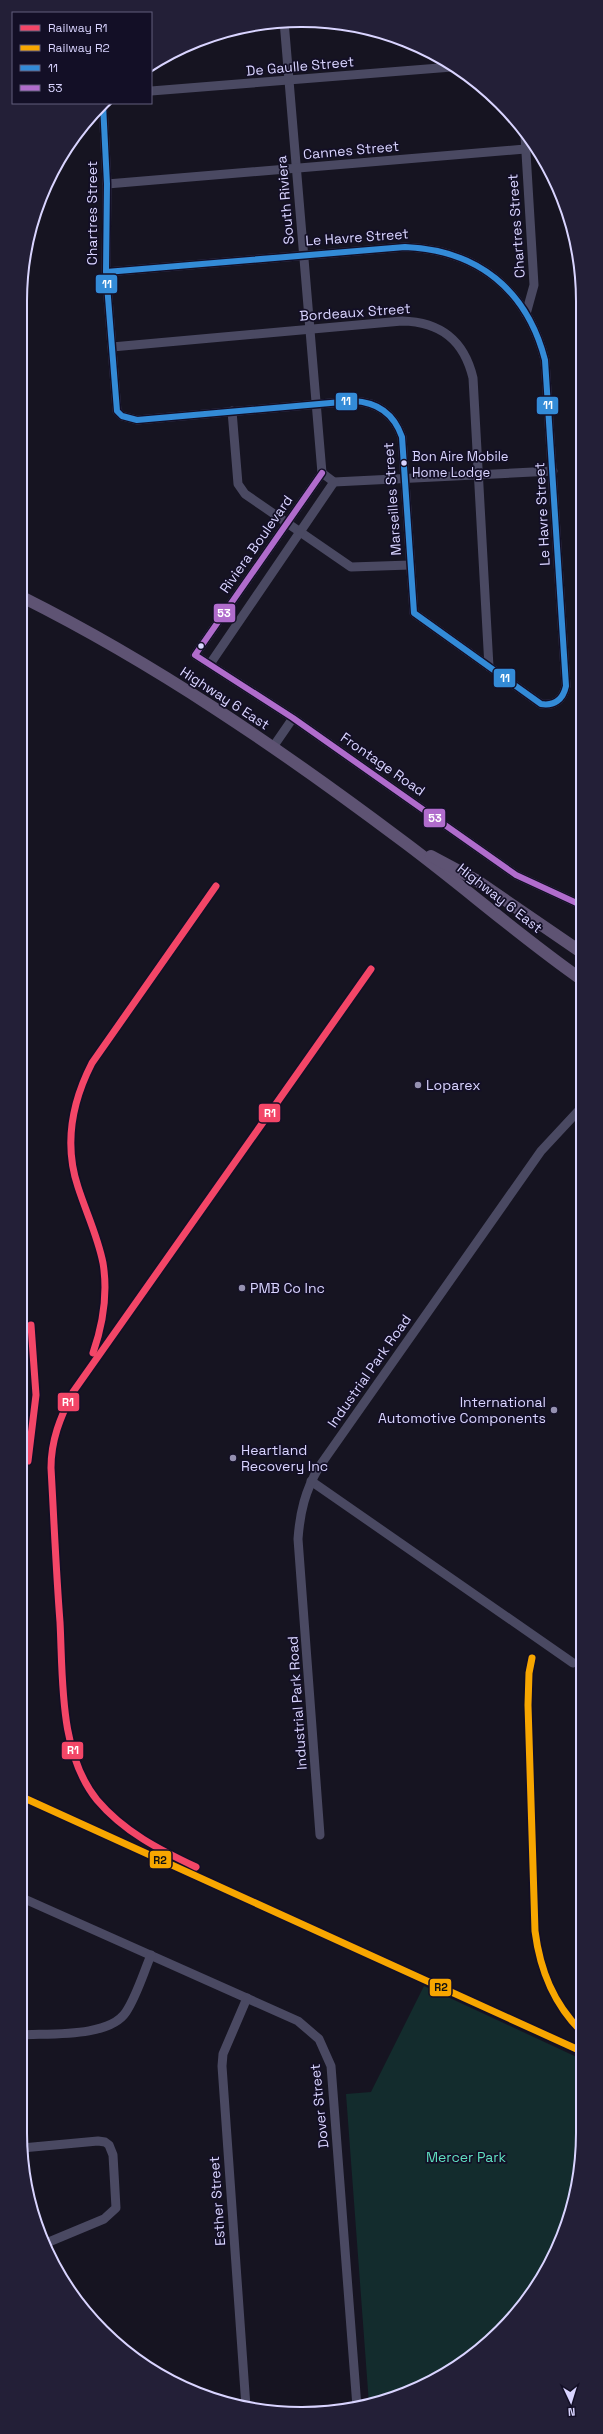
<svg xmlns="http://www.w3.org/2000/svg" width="603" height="2434" viewBox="0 0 603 2434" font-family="'Space Grotesk',sans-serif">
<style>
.green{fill:#132c2d}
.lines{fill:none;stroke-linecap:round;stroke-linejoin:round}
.minor{stroke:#4a4962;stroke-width:9}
.major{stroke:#5e5373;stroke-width:12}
.bus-1-casing{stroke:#130f26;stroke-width:9}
.bus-2-casing{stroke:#130f26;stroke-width:9}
.bus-1{stroke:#338bd7;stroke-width:6}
.bus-2{stroke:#b06ccc;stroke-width:6}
.rail-1-casing{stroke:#130f26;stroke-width:10}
.rail-2-casing{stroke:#130f26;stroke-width:10}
.rail-1{stroke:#f34667;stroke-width:7}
.rail-2{stroke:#f7a600;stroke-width:7}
.bus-dot{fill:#d9d4ff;stroke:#130f26;stroke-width:1.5}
.poi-dot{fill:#9591b1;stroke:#130f26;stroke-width:1.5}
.labels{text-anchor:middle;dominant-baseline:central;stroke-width:3.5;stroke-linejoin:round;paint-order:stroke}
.bus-label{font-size:13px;fill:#d9d4ff;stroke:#130f26;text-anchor:start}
.street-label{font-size:14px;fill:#d9d4ff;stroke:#130f26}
.poi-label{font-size:14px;fill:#d9d4ff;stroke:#130f26;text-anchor:start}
.park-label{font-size:14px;fill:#5fe0c0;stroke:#130f26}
.rim{fill:none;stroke:#d9d4ff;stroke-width:2}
.line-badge{stroke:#130f26;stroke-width:1.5}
.badge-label{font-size:11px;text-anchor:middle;font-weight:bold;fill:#fff}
.pale-badge-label{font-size:11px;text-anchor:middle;font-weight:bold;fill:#111}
</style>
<rect width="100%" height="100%" fill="#161421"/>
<!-- green -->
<path class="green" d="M424,1986L581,2059V2169L568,2223L545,2273L513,2318L473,2356L392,2399L369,2404L346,2094L371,2092Z"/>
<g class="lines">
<!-- minor -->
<g class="minor">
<path d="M284,21L322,473"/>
<path d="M151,91L452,67"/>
<path d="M103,104L107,184L106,272L117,411L122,416L137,420L353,401C378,402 394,414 402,437L414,613L541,704C554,706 563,700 566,686L545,360C527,290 478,250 405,247L106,272"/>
<path d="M525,136L534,285L526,314"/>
<path d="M107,184L525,149"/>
<path d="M112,347L402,321C441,322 464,340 473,378L489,667"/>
<path d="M232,411L238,484L245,494L351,567L410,565"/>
<path d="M322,473L195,655L293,718L516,875L581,905"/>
<path d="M322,473L334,482L553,471"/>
<path d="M210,664L334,482"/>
<path d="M273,747L293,718"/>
<path d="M311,1481L573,1663"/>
<path d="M320,1835L298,1539C300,1512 305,1491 319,1467L541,1151L581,1108"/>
<path d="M20,1897L298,2021L319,2039L331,2066L357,2407"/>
<path d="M20,2035C48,2033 109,2038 126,2012C137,1995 143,1974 151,1955"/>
<path d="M22,2148L98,2141L105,2142L109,2145L113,2155L116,2208L104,2219L44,2244"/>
<path d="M246,2407L222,2066L223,2054L247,1998"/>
</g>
<!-- major -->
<g class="major">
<path d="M22,597C156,664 280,749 400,839C461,884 518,935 581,979"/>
<path d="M431,856L476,880L581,952"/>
</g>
<!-- bus-1 casing -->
<g class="bus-1-casing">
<path id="bus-1" d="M103,104L107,184L106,272L117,411L122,416L137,420L353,401C378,402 394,414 402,437L414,613L541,704C554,706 563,700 566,686L545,360C527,290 478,250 405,247L106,272"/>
</g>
<!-- bus-2 casing -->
<g class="bus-2-casing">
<path id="bus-2" d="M322,473L195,655L293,718L516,875L581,905"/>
</g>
<!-- bus-1 -->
<use href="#bus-1" class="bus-1"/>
<!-- bus-2 -->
<use href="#bus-2" class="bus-2"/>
<!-- rail-1 casing -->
<g class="rail-1-casing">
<g id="rail-1">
<path d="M93,1353C103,1324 108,1293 103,1263C98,1237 86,1212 78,1187C64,1145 72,1102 92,1063L216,886"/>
<path d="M28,1461L36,1395L31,1325"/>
<path d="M196,1867C160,1850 124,1832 97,1800C59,1753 63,1679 60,1622C56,1571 54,1520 51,1468C51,1440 60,1418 73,1392L371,969"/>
</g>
</g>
<!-- rail-2 casing -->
<g class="rail-2-casing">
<g id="rail-2">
<path d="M532,1658L529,1673L528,1705L535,1931C540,1970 553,2003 581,2031"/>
<path d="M20,1796L581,2051"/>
</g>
</g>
<!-- rail-1 -->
<use href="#rail-1" class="rail-1"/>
<!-- rail-2 -->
<use href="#rail-2" class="rail-2"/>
</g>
<!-- markers -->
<g class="bus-dot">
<circle cx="404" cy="463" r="3.5"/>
<circle cx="201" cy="646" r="3.5"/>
</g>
<g class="poi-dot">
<circle cx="418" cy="1085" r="4"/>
<circle cx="242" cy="1288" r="4"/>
<circle cx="554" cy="1410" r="4"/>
<circle cx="233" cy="1458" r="4"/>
</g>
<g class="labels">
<!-- bus labels -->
<g class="bus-label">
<text x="412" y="456">Bon Aire Mobile<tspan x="412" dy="16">Home Lodge</tspan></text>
</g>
<!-- street labels -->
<g class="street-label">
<text transform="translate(300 66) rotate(-5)">De Gaulle Street</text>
<text transform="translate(351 150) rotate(-5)">Cannes Street</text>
<text transform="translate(285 200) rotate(-95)">South Riviera</text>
<text transform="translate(92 213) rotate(-90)">Chartres Street</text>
<text transform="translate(516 226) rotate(-94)">Chartres Street</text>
<text transform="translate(357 237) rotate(-4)">Le Havre Street</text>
<text transform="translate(355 312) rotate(-4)">Bordeaux Street</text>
<text transform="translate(392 499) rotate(-94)">Marseilles Street</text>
<text transform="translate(542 514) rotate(-93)">Le Havre Street</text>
<text transform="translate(256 544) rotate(-55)">Riviera Boulevard</text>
<text transform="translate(225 698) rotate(33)">Highway 6 East</text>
<text transform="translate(383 764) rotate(35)">Frontage Road</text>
<text transform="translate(500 898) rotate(38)">Highway 6 East</text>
<text transform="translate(369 1371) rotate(-55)">Industrial Park Road</text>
<text transform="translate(297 1703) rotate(-94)">Industrial Park Road</text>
<text transform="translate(319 2106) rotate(-96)">Dover Street</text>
<text transform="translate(217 2201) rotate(-94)">Esther Street</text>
</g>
<!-- poi labels -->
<g class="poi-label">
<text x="426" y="1085">Loparex</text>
<text x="250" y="1288">PMB Co Inc</text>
<text x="546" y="1402" text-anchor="end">International<tspan x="546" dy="16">Automotive Components</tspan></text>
<text x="241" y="1450">Heartland<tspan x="241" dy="16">Recovery Inc</tspan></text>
</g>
<!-- park labels -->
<g class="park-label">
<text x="466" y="2157">Mercer Park</text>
</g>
</g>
<!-- crop -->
<path d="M0 0H603V2434H0ZM301 27H302A274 274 0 0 1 576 301V2133A274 274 0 0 1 302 2407H301A274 274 0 0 1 27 2133V301A274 274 0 0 1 301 27Z" fill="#231f37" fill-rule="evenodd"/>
<path class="rim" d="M301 27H302A274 274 0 0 1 576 301V2133A274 274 0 0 1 302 2407H301A274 274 0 0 1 27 2133V301A274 274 0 0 1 301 27Z"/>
<g class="line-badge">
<rect x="95" y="274" width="23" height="20" rx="4" fill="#338bd7"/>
<rect x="335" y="392" width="23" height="19" rx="4" fill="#338bd7"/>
<rect x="536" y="396" width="23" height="19" rx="4" fill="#338bd7"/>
<rect x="213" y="603" width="23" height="20" rx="4" fill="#b06ccc"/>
<rect x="493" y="668" width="23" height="20" rx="4" fill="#338bd7"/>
<rect x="423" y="808" width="23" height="20" rx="4" fill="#b06ccc"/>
<rect x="258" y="1103" width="23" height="20" rx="4" fill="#f34667"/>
<rect x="57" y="1392" width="23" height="20" rx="4" fill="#f34667"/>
<rect x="61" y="1741" width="23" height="19" rx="4" fill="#f34667"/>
<rect x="149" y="1850" width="23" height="19" rx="4" fill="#f7a600"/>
<rect x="429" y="1978" width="23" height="19" rx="4" fill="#f7a600"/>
</g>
<g class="badge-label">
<text x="107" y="288">11</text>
<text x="346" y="405">11</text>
<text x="548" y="409">11</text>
<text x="224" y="617">53</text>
<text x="505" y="682">11</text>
<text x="435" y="822">53</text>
<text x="270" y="1117">R1</text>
<text x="68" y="1406">R1</text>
<text x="73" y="1754">R1</text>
</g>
<g class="pale-badge-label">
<text x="160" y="1864">R2</text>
<text x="441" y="1991">R2</text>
</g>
<!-- legend -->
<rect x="12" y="12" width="140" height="92" fill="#130f26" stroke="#625e7d"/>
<rect x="20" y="25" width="20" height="6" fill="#f34667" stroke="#625e7d"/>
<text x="48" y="32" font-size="12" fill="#d9d4ff">Railway R1</text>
<rect x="20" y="45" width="20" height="6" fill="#f7a600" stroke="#625e7d"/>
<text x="48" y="52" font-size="12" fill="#d9d4ff">Railway R2</text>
<rect x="20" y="65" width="20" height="6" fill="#338bd7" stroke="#625e7d"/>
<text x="48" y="72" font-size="12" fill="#d9d4ff">11</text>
<rect x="20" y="85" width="20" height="6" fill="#b06ccc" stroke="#625e7d"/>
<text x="48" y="92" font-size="12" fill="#d9d4ff">53</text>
<!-- north arrow -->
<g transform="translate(571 2402) rotate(176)" stroke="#130f26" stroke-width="3" paint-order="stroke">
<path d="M0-3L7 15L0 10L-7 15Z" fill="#d9d4ff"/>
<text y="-6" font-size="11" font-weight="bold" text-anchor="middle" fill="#d9d4ff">N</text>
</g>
</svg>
